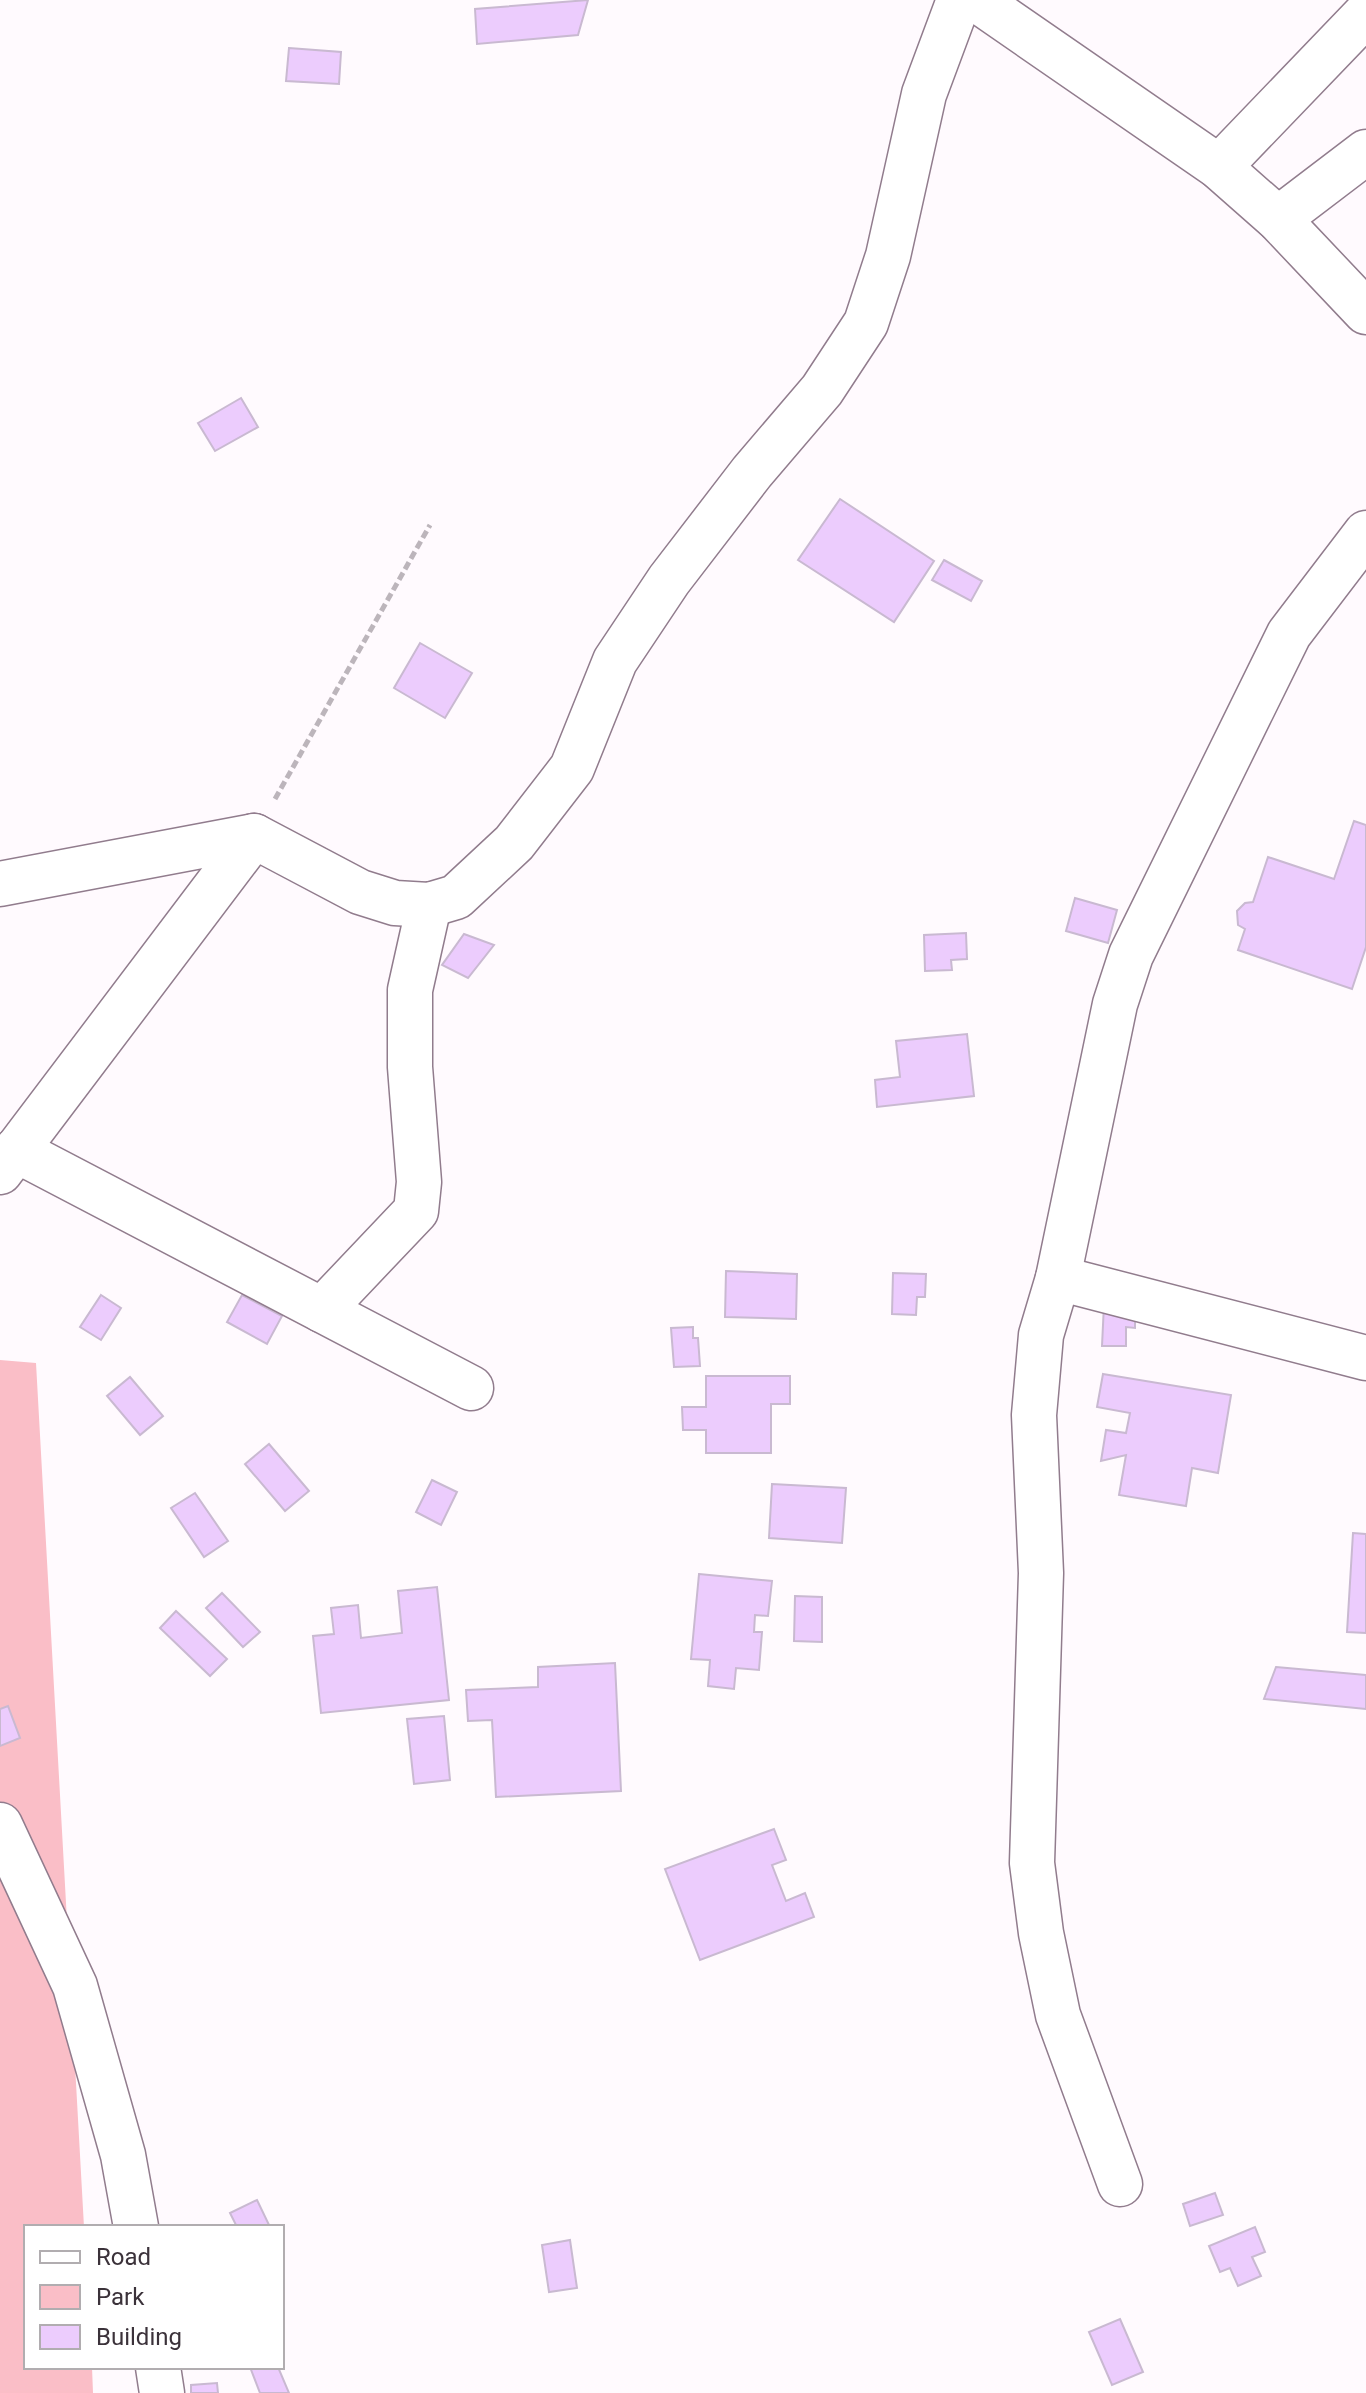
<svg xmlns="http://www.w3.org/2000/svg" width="1366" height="2393" viewBox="0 0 1366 2393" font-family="Roboto,sans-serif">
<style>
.green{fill:#fabec7}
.building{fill:#ecccfd;stroke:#c9b9d1;stroke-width:2}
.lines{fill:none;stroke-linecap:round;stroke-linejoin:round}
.minor-casing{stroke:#917c8d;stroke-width:47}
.path{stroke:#bcb5bb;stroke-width:5;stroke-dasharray:8 4;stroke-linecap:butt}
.minor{stroke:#fff;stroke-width:44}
</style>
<rect width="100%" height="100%" fill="#fffafe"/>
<!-- green -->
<path class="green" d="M0,1360L36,1363L84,2227H26V2367H92L93,2393H0Z"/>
<!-- building -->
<g class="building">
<path d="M588,0L578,35L477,44L475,9Z"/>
<path d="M289,48L341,52L339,84L286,81Z"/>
<path d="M241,398L258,427L215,451L198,423Z"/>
<path d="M840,499L934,561L894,622L798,560Z"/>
<path d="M944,560L982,581L971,601L932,580Z"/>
<path d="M420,643L472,673L445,718L394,688Z"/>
<path d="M1354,821L1366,825V947L1352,989L1238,950L1245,929L1238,925L1237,911L1245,903L1253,902L1268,857L1334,879Z"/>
<path d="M1075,898L1117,910L1108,943L1066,931Z"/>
<path d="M966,933L967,959L951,960L952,970L925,971L924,935Z"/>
<path d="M464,934L494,945L468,978L442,965Z"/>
<path d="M967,1034L974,1096L877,1107L875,1080L900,1077L896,1041Z"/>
<path d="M726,1271L797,1274L796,1319L725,1317Z"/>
<path d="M893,1273L926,1274L925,1297H917L916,1315L892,1314Z"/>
<path d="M101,1295L121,1308L101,1340L80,1327Z"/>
<path d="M242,1295L282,1316L267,1344L227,1322Z"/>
<path d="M1104,1304L1135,1306V1328L1126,1327V1346H1102Z"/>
<path d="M693,1327V1338H698L700,1366L674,1367L671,1328Z"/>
<path d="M1103,1374L1231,1395L1218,1473L1192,1468L1186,1506L1119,1495L1126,1455L1101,1461L1106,1430L1126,1433L1130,1413L1097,1407Z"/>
<path d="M706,1376H790V1404H771V1453H706V1430H683L682,1407H706Z"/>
<path d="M130,1377L163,1416L140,1435L107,1396Z"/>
<path d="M269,1444L309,1491L285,1511L245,1464Z"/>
<path d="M432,1480L457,1492L441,1525L416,1512Z"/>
<path d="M772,1484L846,1488L842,1543L769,1538Z"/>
<path d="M195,1493L228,1541L204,1557L171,1508Z"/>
<path d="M1353,1533L1366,1534V1633L1347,1632Z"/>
<path d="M699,1574L772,1581L768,1616L755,1615L754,1632H762L759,1670L736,1668L734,1689L708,1686L710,1660L691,1659Z"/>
<path d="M437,1587L449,1700L321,1713L313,1636L334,1634L331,1608L358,1605L361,1638L402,1633L398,1591Z"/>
<path d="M222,1593L260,1632L243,1647L206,1608Z"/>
<path d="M795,1596L822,1597V1642L794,1641Z"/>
<path d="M176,1611L227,1659L210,1676L160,1628Z"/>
<path d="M615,1663L621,1791L496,1797L492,1720L468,1721L466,1690L538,1687V1667Z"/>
<path d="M1276,1667L1366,1675V1709L1264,1699Z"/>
<path d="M8,1706L20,1738L0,1746V1709Z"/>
<path d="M444,1716L450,1780L414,1784L407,1719Z"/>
<path d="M774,1829L786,1860L772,1865L786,1901L805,1893L814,1917L700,1960L665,1869Z"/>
<path d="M1215,2193L1223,2215L1190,2226L1183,2204Z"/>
<path d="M257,2200L270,2227H237L230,2213Z"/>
<path d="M1255,2227L1265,2252L1252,2257L1261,2276L1238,2286L1230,2268L1220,2272L1209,2246Z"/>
<path d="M570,2240L577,2288L549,2292L542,2245Z"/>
<path d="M1120,2319L1143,2372L1112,2385L1089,2332Z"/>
<path d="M250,2367H278L289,2393H260Z"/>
<path d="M217,2383L218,2393H191V2385Z"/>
</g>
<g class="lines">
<!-- minor casing -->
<g class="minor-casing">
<g id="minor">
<path d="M977,0L1219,167L1278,219L1366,312"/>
<path d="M1219,167L1366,14"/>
<path d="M1278,219L1366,152"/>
<path d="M0,884L254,836L360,892L395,903L429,905L456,897L514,843L572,768L615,661L669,580L752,472L822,390L866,323L888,256L924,94L959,0"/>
<path d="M16,1150L471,1388"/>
<path d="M0,1172L254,836"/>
<path d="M1058,1278L1366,1358"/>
<path d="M322,1310L416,1211L419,1182L410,1067V990L429,905"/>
<path d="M0,1825L75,1986L123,2155L136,2227"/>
<path d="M1120,2184L1058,2015L1041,1933L1032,1863L1041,1573L1034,1415L1041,1335L1058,1278L1115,1004L1131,955L1289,634L1366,533"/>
<path d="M158,2367L162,2393"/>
</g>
</g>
<!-- path -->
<path class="path" d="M275,799L430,525"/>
<!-- minor -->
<use href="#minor" class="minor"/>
</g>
<!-- legend -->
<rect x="24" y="2225" width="260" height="144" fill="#ffffff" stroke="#b1adb0" stroke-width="2"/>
<rect x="40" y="2251" width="40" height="12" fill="#ffffff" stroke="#b1adb0" stroke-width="2"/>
<text x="96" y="2265" font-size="24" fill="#3b323a">Road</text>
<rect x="40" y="2285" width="40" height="24" fill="#fabec7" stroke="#b1adb0" stroke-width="2"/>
<text x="96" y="2305" font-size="24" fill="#3b323a">Park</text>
<rect x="40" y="2325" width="40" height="24" fill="#ecccfd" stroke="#b1adb0" stroke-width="2"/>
<text x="96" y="2345" font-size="24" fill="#3b323a">Building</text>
</svg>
